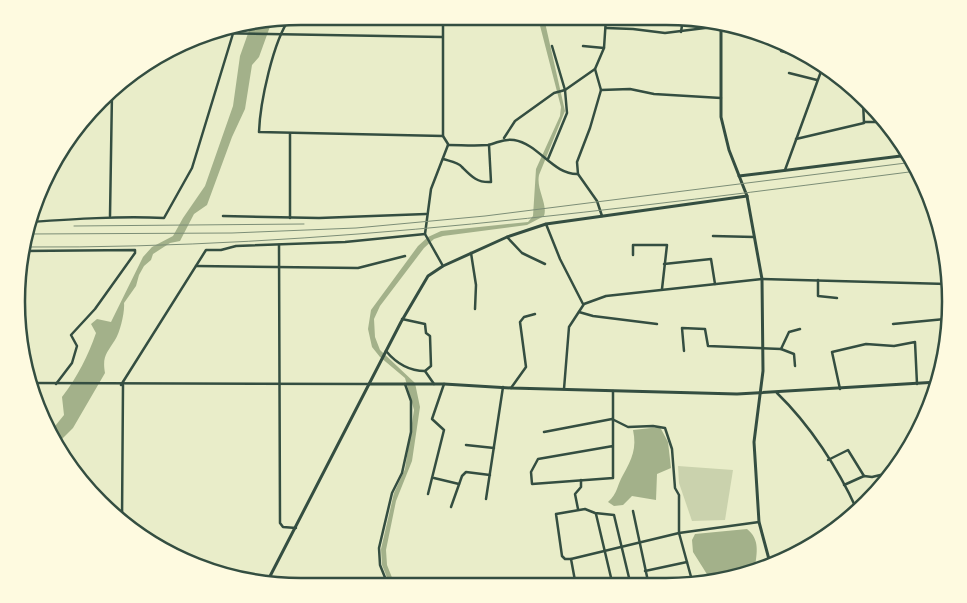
<svg xmlns="http://www.w3.org/2000/svg" width="967" height="603" viewBox="0 0 967 603" font-family="Jost,sans-serif">
<style>
.green{fill:#cad2ad}
.water{fill:#a3b18a}
.lines{fill:none;stroke-linecap:round;stroke-linejoin:round}
.minor{stroke:#344e41;stroke-width:2.5}
.tertiary{stroke:#344e41;stroke-width:3}
.secondary{stroke:#344e41;stroke-width:3}
.rail{stroke:#7c8e77;stroke-width:1}
.rim{fill:none;stroke:#344e41;stroke-width:2.5}
</style>
<rect width="100%" height="100%" fill="#e9edc9"/>
<!-- green -->
<path class="green" d="M678,466L733,470L725,520L692,521L679,483Z"/>
<!-- water -->
<g class="water">
<path d="M538,18H544L565,111L539,175C536,189 548,204 544,216L527,225L443,236L434,239L424,248L380,306L374,319L375,337L380,350L415,383L420,407L412,461L396,501L386,550L387,565L395,585H390L382,565L381,549L394,493L405,469L414,410L405,378L380,357L372,347L368,329L371,310L418,246L428,237L441,231L528,222L533,216L536,169L560,116L561,107Z"/>
<path d="M272,21L259,57L252,65L245,109L232,137L207,205L194,214L180,241L170,243L153,254L151,260L144,266L139,275L136,286L124,303C125,312 120,333 115,340C107,353 102,356 105,373L73,428L57,444L51,431L64,415L62,397C78,376 88,356 96,333L91,324L97,319L111,322L143,257L152,247L173,236L183,218L205,186L233,106L240,56L251,25Z"/>
<path d="M660,427L668,442L671,468L657,474L656,500L632,496L623,505L614,506L608,502C618,493 617,485 623,475C632,459 637,448 633,430Z"/>
<path d="M747,529C760,539 757,553 755,567L710,579L693,552L692,540L695,534Z"/>
</g>
<g class="lines">
<!-- minor -->
<g class="minor">
<path d="M443,17V136L448,144"/>
<path d="M290,18C273,41 260,103 259,132L443,136"/>
<path d="M606,28L633,29L665,33L721,26"/>
<path d="M681,32L683,19"/>
<path d="M206,33L442,37"/>
<path d="M782,43L781,51L809,58"/>
<path d="M583,46L604,48"/>
<path d="M595,69L601,90L590,128L577,162L578,174L597,201L602,216"/>
<path d="M789,73L817,80"/>
<path d="M601,90L630,89L654,94L721,98"/>
<path d="M864,122H880"/>
<path d="M504,138L515,121L554,93L565,90L595,69L604,48L606,18"/>
<path d="M796,139L864,123L863,102"/>
<path d="M448,145C461,145 475,146 488,145C498,143 503,138 514,140C539,144 553,175 578,174"/>
<path d="M443,159C449,161 458,162 462,167C471,176 477,183 491,182L489,145"/>
<path d="M548,159L567,113L565,90L552,46"/>
<path d="M785,170L823,66"/>
<path d="M110,216L112,93"/>
<path d="M223,216L319,218L426,214"/>
<path d="M290,218V134"/>
<path d="M29,222C74,219 119,216 164,218L192,168L235,27"/>
<path d="M546,224L560,259L583,304"/>
<path d="M713,236L754,237"/>
<path d="M507,237L522,253L545,264"/>
<path d="M279,245L280,523L283,527L296,528"/>
<path d="M23,251L135,250V253L95,309L71,335L77,346L72,363L56,384"/>
<path d="M471,253L476,285L475,309"/>
<path d="M633,255V245H667L662,289"/>
<path d="M664,264L711,259L715,284"/>
<path d="M196,266L358,268L405,256"/>
<path d="M443,266L425,234L431,189L448,145"/>
<path d="M818,280V296L837,298"/>
<path d="M579,312L593,316L657,324"/>
<path d="M893,324L945,319"/>
<path d="M781,349L794,354L795,366"/>
<path d="M386,351C396,363 409,371 425,371L431,366L430,336L426,333L425,324L402,319"/>
<path d="M684,351L682,328L705,329L708,346L781,349L789,332L800,329"/>
<path d="M425,371L434,384"/>
<path d="M30,383L369,384"/>
<path d="M121,385L206,250H221L236,246L345,242L425,234"/>
<path d="M511,388L526,367L520,322L524,317L535,314"/>
<path d="M564,389L569,327L584,304L606,296L762,279L947,284"/>
<path d="M840,389L832,352L866,344L894,346L915,342L917,384"/>
<path d="M613,391V478L532,484L531,472L538,459L613,446"/>
<path d="M777,393C810,425 838,468 857,510"/>
<path d="M544,432L612,419L628,427L653,426L665,428L672,449L675,488L679,495V533L693,584"/>
<path d="M466,445L494,448"/>
<path d="M828,460L848,450L864,476"/>
<path d="M434,478L459,484"/>
<path d="M844,485L864,476L872,477L893,472"/>
<path d="M428,494L444,430L432,419L444,384"/>
<path d="M486,499L503,387"/>
<path d="M451,507L462,476L466,472L490,475"/>
<path d="M578,509L575,494L581,487V480"/>
<path d="M633,511L649,586"/>
<path d="M596,514L613,586"/>
<path d="M122,522L123,385"/>
<path d="M571,559H565L562,556L556,514L585,509L595,513L614,515L631,586"/>
<path d="M645,571L687,562"/>
<path d="M388,585L380,565L379,548L392,493L402,473L411,432V401L405,384"/>
<path d="M576,586L571,559L679,533L759,522"/>
<path d="M658,586L691,578"/>
</g>
<!-- tertiary -->
<g class="tertiary">
<path d="M747,196L762,279L763,371L754,442L759,522L770,563"/>
<path d="M369,384H444L511,388L737,394L938,382"/>
</g>
<!-- secondary -->
<g class="secondary">
<path d="M739,176L909,155"/>
<path d="M266,584L401,322L428,276L443,266L507,237L546,224L747,196L729,150L721,117V24"/>
</g>
<!-- rail -->
<g class="rail">
<path d="M74,226L304,224"/>
<path d="M27,234L232,233L356,228L485,216L914,162"/>
<path d="M24,247C324,249 620,209 917,171"/>
</g>
</g>
<!-- crop -->
<path d="M0 0H967V603H0ZM301 25H666A276 276 0 0 1 942 301V302A276 276 0 0 1 666 578H301A276 276 0 0 1 25 302V301A276 276 0 0 1 301 25Z" fill="#fefae0" fill-rule="evenodd"/>
<path class="rim" d="M301 25H666A276 276 0 0 1 942 301V302A276 276 0 0 1 666 578H301A276 276 0 0 1 25 302V301A276 276 0 0 1 301 25Z"/>
</svg>
